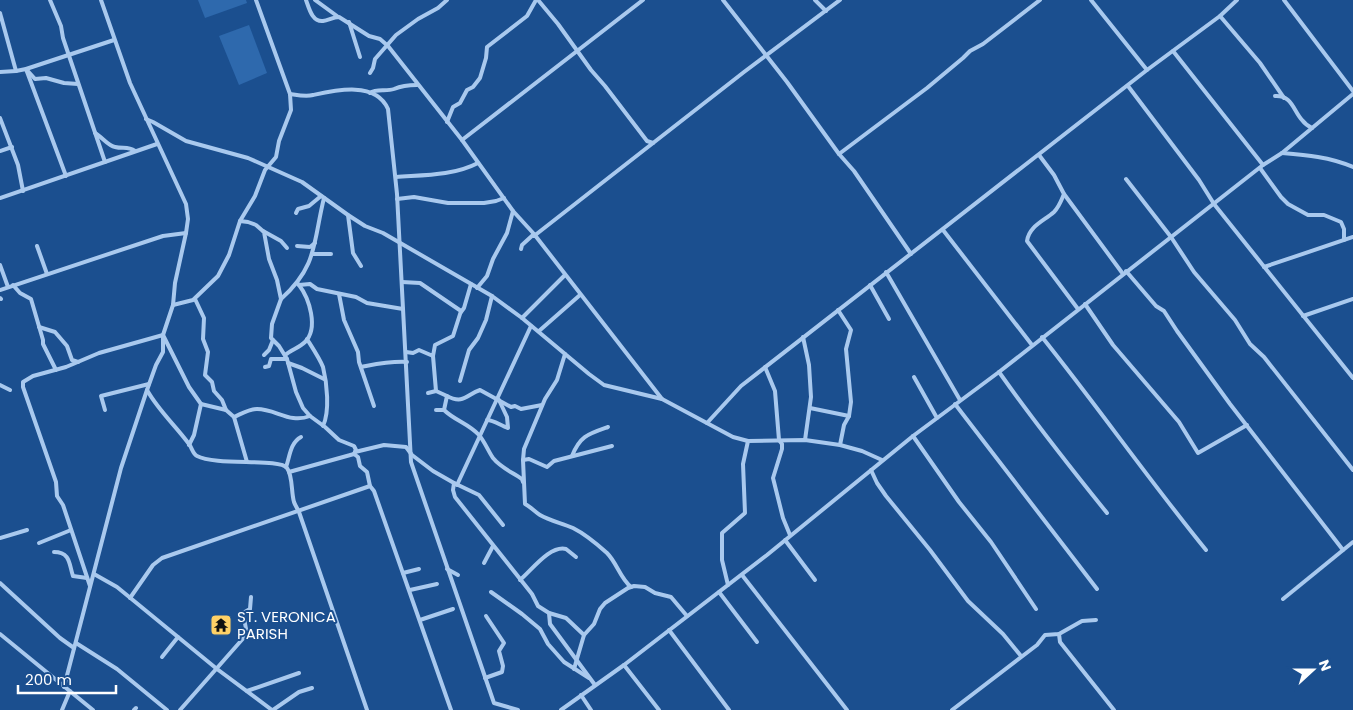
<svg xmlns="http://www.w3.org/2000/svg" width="1353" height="710" viewBox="0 0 1353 710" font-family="Poppins,sans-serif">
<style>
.pitch{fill:#2e69ad}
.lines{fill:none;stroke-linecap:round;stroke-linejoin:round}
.minor{stroke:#a9c9ee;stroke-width:4}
.labels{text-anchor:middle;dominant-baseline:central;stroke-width:4;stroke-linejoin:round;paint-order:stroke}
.poi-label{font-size:15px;fill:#fff;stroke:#1b4f8f;text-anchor:start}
</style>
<rect width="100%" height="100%" fill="#1b4f8f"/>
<!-- pitch -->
<g class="pitch">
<path d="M198,0H246L247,3L205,18Z"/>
<path d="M249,25L267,73L239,85L219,36Z"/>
</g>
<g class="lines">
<!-- minor -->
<g class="minor">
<path d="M50,0L61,26L63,38L105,162"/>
<path d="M256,0L290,94C297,95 306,97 313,95C336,90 376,81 388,109L397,194L411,462L494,703L518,710"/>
<path d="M306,0C309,8 312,22 323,21C329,20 333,17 339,17L369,36L380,39L388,46L462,140L513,211L534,234L662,399"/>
<path d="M315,0L337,16"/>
<path d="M538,0L558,24L591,70L605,86L647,141L653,143"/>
<path d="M723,0L787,82L839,154L854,171L911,254"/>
<path d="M815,0L826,11"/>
<path d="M1091,0L1147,70"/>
<path d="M1284,0L1353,91"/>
<path d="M0,13L16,71"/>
<path d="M1220,16L1260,63L1284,98"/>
<path d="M349,22L360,57"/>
<path d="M1173,51L1263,165"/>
<path d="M0,72L16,71L26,69L35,79L46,78L64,83L78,84"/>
<path d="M370,73L373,68L375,59L396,35L418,19L438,8L447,0"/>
<path d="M1128,86L1199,180L1214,204L1353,378"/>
<path d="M370,93C377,88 386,92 394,89C401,86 409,85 417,85"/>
<path d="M1275,96C1292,95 1293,110 1302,120C1305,124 1308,126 1312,128"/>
<path d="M0,118L18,165L23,191"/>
<path d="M146,119L153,122L186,141L248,158L302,182L348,215L365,226L383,233L492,296L522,318L589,374L604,385L662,399L733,437L748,441L805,440L840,445L862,451L882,460"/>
<path d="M447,122L453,107L460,103L467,90L473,87L480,78L486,58L487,47L527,16L536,0"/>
<path d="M95,133C102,137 108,146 115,147C123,149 128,146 135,151"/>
<path d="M462,140L643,0"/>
<path d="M0,151L12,147"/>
<path d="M1282,153C1306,155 1330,157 1353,167"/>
<path d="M839,154L927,88L963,58L970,51L983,44L1040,0"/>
<path d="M1039,155L1054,175L1064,194L1123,274"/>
<path d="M1260,168L1281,197L1288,204L1308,215H1324L1341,222L1344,229V240"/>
<path d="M66,176L26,69L114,40"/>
<path d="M396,177C423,175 453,176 478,163"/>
<path d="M1126,179L1171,237L1194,272L1235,320L1250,344L1264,357L1353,470"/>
<path d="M1064,194C1061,201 1059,207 1054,212C1044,221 1029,226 1027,241L1078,309"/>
<path d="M0,198L157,144"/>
<path d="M397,199L414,197L448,203H484L496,201L504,198"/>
<path d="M296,213L298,209L309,206L321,196"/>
<path d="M348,215L353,253L361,266"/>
<path d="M240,221L248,222L256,225L264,232L269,259L277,280L281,299L272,324L271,338L279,346L287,359L296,392L303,408L310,416L325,427L339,440L354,446L356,450L354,454L358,457L360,466L367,472L370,486"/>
<path d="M943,230L1032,345"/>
<path d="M263,231L281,241L287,248"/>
<path d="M534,236L744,72L840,0"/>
<path d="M37,246L47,274"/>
<path d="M297,246L310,247L315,243"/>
<path d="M521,249L522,245L534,234"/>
<path d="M313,254H331"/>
<path d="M0,265L8,287"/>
<path d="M1264,267L1353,237"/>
<path d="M1126,271L1156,306L1164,311L1177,331L1230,404L1343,550"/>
<path d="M886,272L960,400"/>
<path d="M402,282L420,283L461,311L453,336L435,345L433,356L419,350L413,353L406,352"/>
<path d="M297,283L299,285L310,284L317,289L356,297L367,303L403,309"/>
<path d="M13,285L20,293L31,299L43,340V344L56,370"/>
<path d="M870,285L889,319"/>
<path d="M477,288L487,276L493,259L507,233L513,211"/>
<path d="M0,290L163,236L186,233"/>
<path d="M339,294L344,320L358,352L359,362L374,406"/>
<path d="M0,298L1,299"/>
<path d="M195,299L204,318L203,339L208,352L205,375L212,382L214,391L222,400L226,410"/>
<path d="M281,299C318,266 313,242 324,198"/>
<path d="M1085,304L1113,345L1179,422L1198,453L1247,425"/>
<path d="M173,305L193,300L218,276L229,255L240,221L255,196L265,170L276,157L279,141L291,110L290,94"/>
<path d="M838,310L851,330L846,349L851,402L849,416L844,425L840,445"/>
<path d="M461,312L464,308L471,284"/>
<path d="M1303,316L1353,299"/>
<path d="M522,318L565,275"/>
<path d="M39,327L55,332L67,346L72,360L78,362"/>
<path d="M539,331L580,295"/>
<path d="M803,337L809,365L811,397L805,440"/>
<path d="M1042,337C1098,407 1149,480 1206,550"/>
<path d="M307,339C312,347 320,359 323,367C327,383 330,411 323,426"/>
<path d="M565,354L557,380L545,399L524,449L523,460L525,504C531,507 535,512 540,515C550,521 562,523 573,528C585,534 597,544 607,553C617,563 620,578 631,587"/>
<path d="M264,355L269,350L273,340"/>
<path d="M285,355C291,350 300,347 305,342C319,328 309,298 299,285"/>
<path d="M433,356L436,391L447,396"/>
<path d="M288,363L302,368L324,379"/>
<path d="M265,367L269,366L271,359H287"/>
<path d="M361,367C377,364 390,361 407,362"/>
<path d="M765,367L775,391L779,440L782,444V449L773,478L783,518L790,535"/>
<path d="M999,372C1033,420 1070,467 1107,513"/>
<path d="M914,377L937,418"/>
<path d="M460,381L469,350L478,338L486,320L492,296"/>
<path d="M0,385L10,390"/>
<path d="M147,390C158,410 175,425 189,444C192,448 193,454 197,456C216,466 280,458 287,468C293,476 291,492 294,502C295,505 297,508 299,512L367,710"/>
<path d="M428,393L436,391"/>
<path d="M201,404L226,410L234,417L247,462"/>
<path d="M955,404L1097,589"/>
<path d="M810,408L849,416"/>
<path d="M105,410L101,396L149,384"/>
<path d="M436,410H444C454,420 469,424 479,435C485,442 488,451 493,458C501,468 512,472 522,479L523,482"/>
<path d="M444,410L447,396C464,405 467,394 480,390L511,407L515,406L521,409L542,405"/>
<path d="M234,417C241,414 249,409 257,409C276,409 290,424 310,416"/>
<path d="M487,420C494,420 501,426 508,428L507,417L499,400"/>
<path d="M707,423L741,386L1147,70L1220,16L1237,0"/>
<path d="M913,436L959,502L991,542L1036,609"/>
<path d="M355,452L384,445L406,447L412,455L433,471L454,483L479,495L503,525"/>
<path d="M572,456C580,436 588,434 608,427"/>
<path d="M523,460L529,459L547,467L554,461L612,446"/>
<path d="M286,467C290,456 290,443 301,437"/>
<path d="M871,470L877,483L886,496L930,550L968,601L1003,634L1021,656"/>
<path d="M289,472L354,454"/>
<path d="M454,483L453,490L455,497L532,594L538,606L549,613L550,624L595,685"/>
<path d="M457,485L531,326"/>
<path d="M0,538L27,530"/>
<path d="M785,540L815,580"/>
<path d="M39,543L71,530"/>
<path d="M54,552C71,552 69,565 73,576L87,578"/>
<path d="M484,563L493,546"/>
<path d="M447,569L458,575"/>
<path d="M403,573L419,569"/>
<path d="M94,574L117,587L217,669L272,710"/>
<path d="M742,575L847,710"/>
<path d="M520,580C532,570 550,545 566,549L576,557"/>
<path d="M0,583L60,638L74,648"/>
<path d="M728,585L722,560V533L745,513L743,464L748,441"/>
<path d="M90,586L63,505L57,496L56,482L23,387V382L33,376L66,367L99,353L163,335L189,387L201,404L194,435L189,445"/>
<path d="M410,590L437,584"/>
<path d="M491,592L522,614L540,629L548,644L564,662L589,678"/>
<path d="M719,592L757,642"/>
<path d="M130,598L153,565L162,558L370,486L374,491L451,710"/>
<path d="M1283,599L1353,542"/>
<path d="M549,613L566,618L584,635"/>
<path d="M420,620L453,609"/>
<path d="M669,630L729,710"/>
<path d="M0,634L93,710"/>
<path d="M1059,634L1060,642L1114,710"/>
<path d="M76,643L117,669L167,710"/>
<path d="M162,657L178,637"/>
<path d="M624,665L659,710"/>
<path d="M574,669L584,635L594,624L600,609L605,603L628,588L634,586L645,587L655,593L671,597L687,616"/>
<path d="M485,678L502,672L503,666L499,651L504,643L486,616"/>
<path d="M64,687L121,468L147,390L156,365L163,352V335L173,305L175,283L186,233L188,219L186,204L130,83L101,0"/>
<path d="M247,691L299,673"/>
<path d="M581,695L591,710"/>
<path d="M62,710L70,691"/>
<path d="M134,710L136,708"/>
<path d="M180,710L247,634L243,613L250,609L251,597"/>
<path d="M273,710L299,692L312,688"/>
<path d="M561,710L624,665L767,555L913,436L999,372L1263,165L1282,153L1353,94"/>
<path d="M952,710L1037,645L1045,635L1059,634L1082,621L1096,620"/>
</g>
</g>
<!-- icons -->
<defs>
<g id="temple-square" transform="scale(1.125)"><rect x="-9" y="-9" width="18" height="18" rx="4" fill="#ffd166" stroke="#1b4f8f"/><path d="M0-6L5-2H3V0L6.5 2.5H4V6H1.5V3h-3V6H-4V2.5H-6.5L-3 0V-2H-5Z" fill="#111"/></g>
</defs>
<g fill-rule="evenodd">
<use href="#temple-square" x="221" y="625"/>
</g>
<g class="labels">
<!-- poi labels -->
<g class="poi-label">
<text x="237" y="616">ST. VERONICA<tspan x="237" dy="17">PARISH</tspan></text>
</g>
</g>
<!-- north arrow -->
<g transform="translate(1313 670) rotate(69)" stroke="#1b4f8f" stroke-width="4" paint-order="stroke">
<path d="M0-4L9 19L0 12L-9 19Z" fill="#ffffff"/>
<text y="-8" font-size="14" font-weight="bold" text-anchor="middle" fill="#ffffff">N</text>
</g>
<!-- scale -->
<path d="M18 685v8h98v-8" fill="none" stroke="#ffffff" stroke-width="2.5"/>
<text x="25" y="685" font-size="15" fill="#ffffff" stroke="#1b4f8f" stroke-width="4" paint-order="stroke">200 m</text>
</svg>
